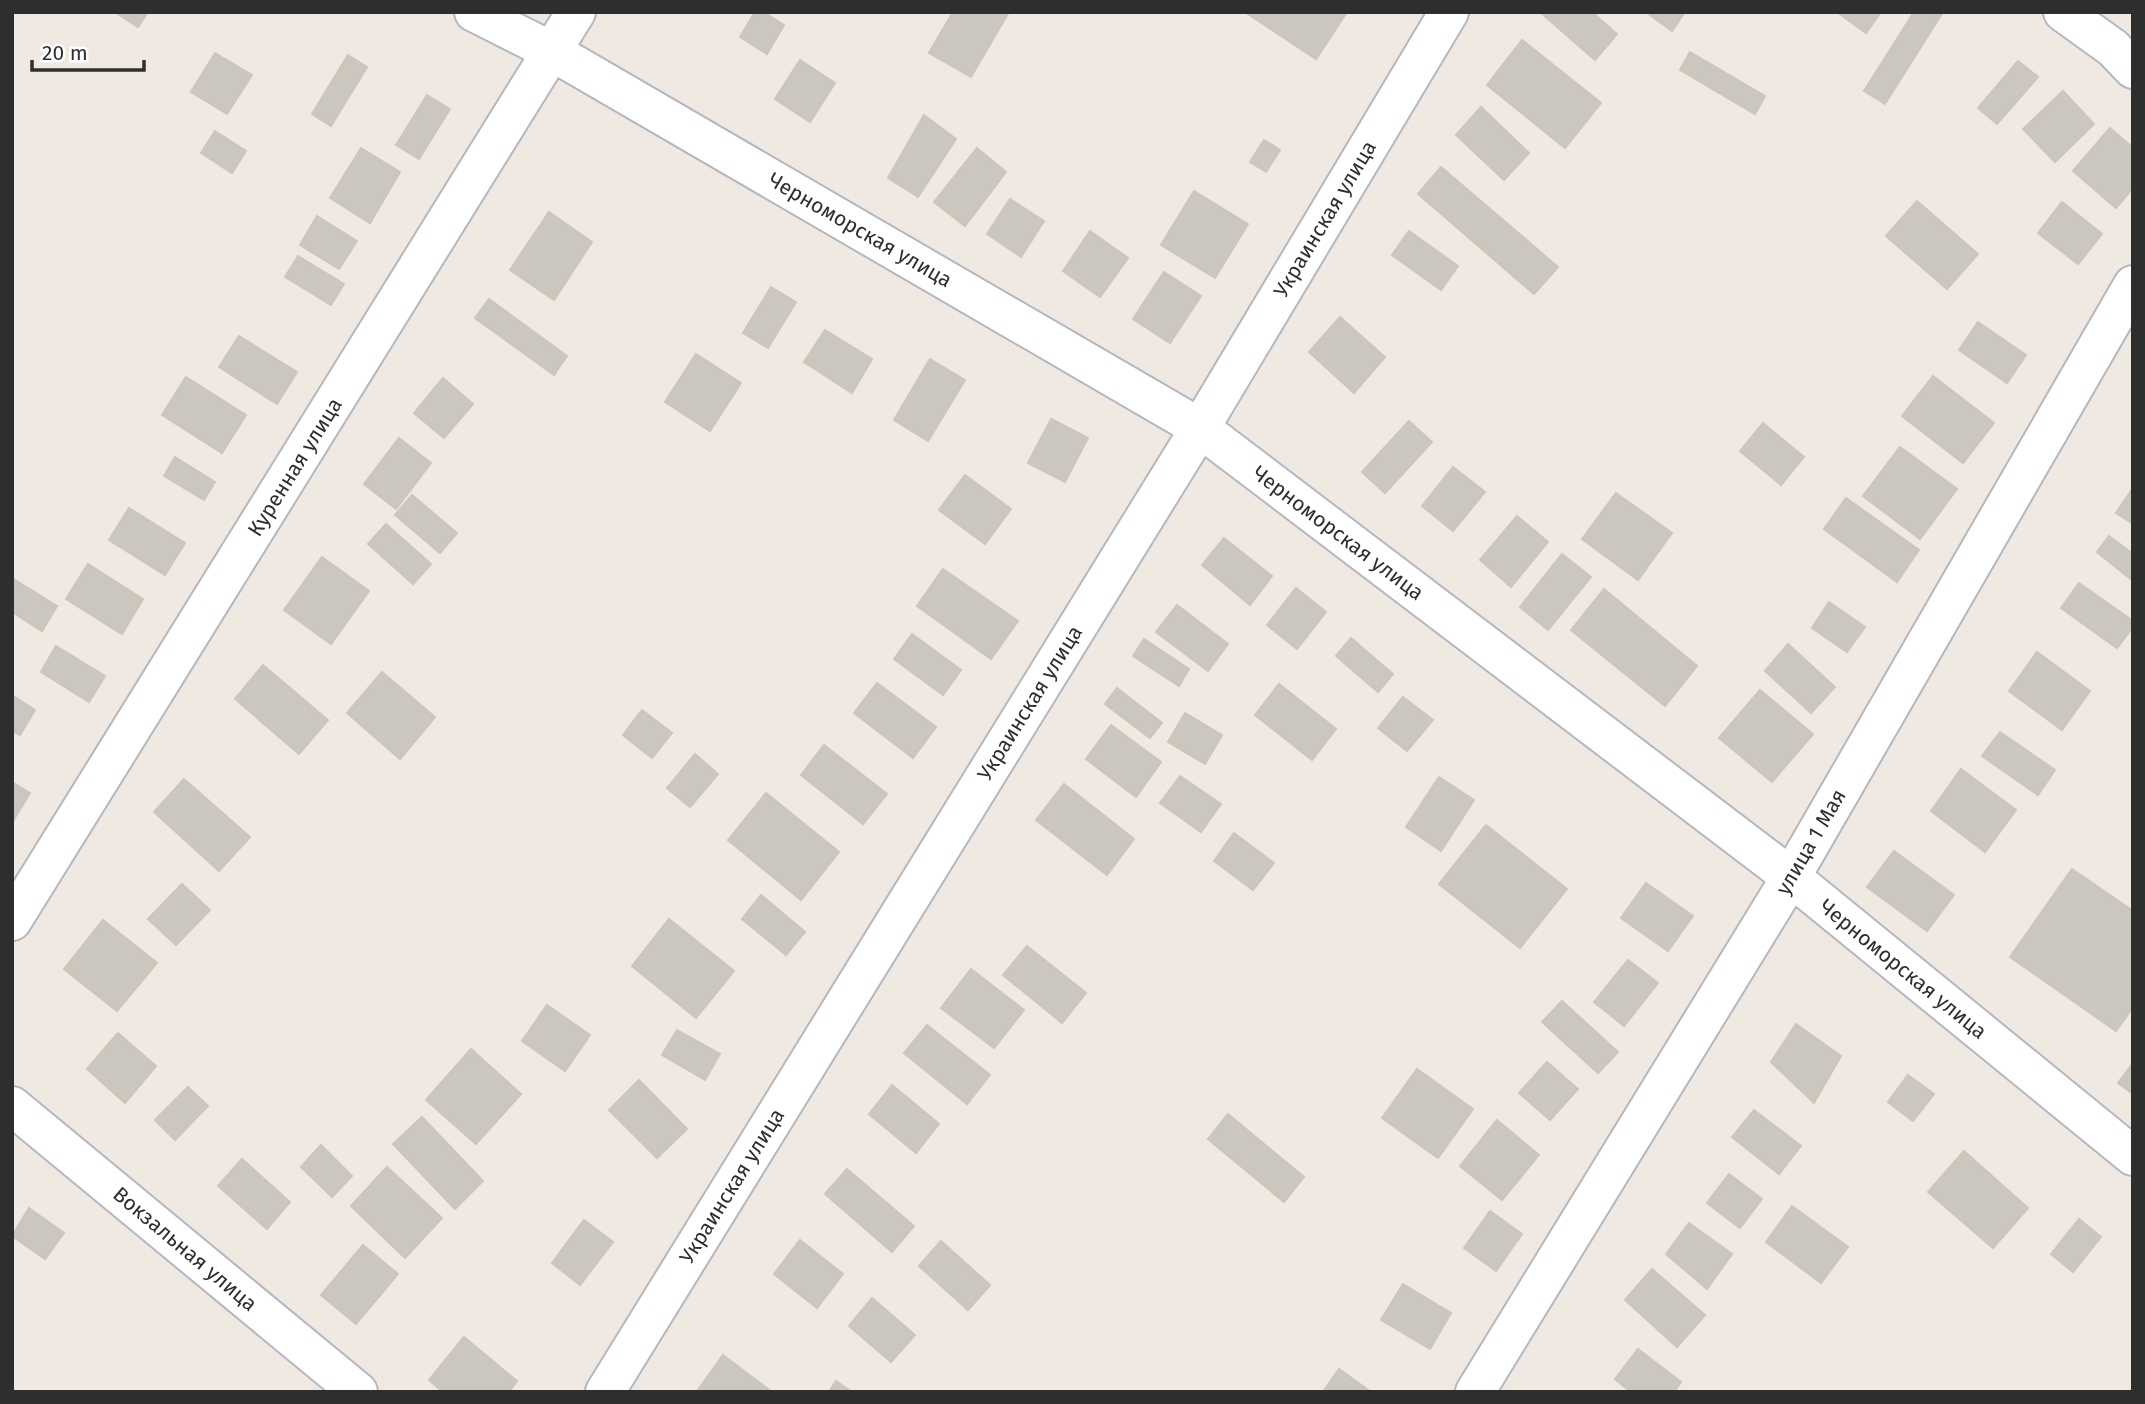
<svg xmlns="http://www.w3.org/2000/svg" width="2145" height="1404" viewBox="0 0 2145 1404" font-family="'Fira Sans',sans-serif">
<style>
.building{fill:#cbc7bf;stroke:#cbc5ba;stroke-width:2}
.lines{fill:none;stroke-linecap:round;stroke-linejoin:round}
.street-casing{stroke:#b4b7c1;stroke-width:42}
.secondary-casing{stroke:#b4b7c1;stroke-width:42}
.street{stroke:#fff;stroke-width:38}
.secondary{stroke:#fff;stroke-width:38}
.labels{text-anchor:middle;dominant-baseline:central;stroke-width:5;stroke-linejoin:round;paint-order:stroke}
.street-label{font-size:21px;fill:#2e2e2e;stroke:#fff}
</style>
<rect width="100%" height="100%" fill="#efe9e1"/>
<!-- building -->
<g class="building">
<path d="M115,12H148L138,27Z"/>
<path d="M755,12H763L784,25L767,54L740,37Z"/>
<path d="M953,12H1009L971,77L929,53Z"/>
<path d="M1245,12H1347L1316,59Z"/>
<path d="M1540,12H1592L1617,34L1595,60Z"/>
<path d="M1646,12H1685L1672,31Z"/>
<path d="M1837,12H1881L1866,33Z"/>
<path d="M1914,12H1943L1885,104L1864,91Z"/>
<path d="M1522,40L1601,103L1565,148L1487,85Z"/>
<path d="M1690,52L1765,96L1755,114L1680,70Z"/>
<path d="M215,53L252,75L227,114L191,92Z"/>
<path d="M348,55L367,67L331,126L312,114Z"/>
<path d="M800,60L835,83L810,122L775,99Z"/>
<path d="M2018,61L2038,77L1997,124L1978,108Z"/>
<path d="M2063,91L2094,124L2055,162L2023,129Z"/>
<path d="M427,95L450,109L419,159L396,145Z"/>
<path d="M1481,107L1529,153L1504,180L1456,135Z"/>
<path d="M924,115L956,139L918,197L888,178Z"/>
<path d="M2110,128L2133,148V188L2116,208L2073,171Z"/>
<path d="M215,131L246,151L232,173L201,153Z"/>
<path d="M1264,140L1280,150L1266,172L1250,162Z"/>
<path d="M361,148L400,172L370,223L330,198Z"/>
<path d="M977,148L1006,172L965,226L934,202Z"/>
<path d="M1441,167L1558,267L1534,294L1418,194Z"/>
<path d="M1194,191L1248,224L1215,278L1161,245Z"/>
<path d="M1010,199L1044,221L1021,257L987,234Z"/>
<path d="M1917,201L1978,254L1947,289L1886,236Z"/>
<path d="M2062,202L2102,234L2078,264L2038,233Z"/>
<path d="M549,212L592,242L554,300L510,270Z"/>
<path d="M317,216L357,241L339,269L300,245Z"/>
<path d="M1090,231L1128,258L1100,297L1063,271Z"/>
<path d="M1409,231L1458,266L1441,290L1392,255Z"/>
<path d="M298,256L344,284L331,305L285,277Z"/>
<path d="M1164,272L1201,296L1170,343L1133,319Z"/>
<path d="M771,287L796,302L768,348L743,333Z"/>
<path d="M489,299L567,356L554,375L475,318Z"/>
<path d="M1340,317L1385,357L1354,393L1309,352Z"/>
<path d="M1978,322L2026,355L2007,383L1959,350Z"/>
<path d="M825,330L872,359L852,393L804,362Z"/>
<path d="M239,336L297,372L277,404L219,367Z"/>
<path d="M696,354L741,383L710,431L665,402Z"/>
<path d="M930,359L965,380L928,441L894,420Z"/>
<path d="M1933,376L1994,423L1963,463L1902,416Z"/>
<path d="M186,377L246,415L222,453L162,415Z"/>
<path d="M443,378L473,404L444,438L414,413Z"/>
<path d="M1051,419L1088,438L1065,482L1028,463Z"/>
<path d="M1409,421L1432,442L1385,493L1362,472Z"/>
<path d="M1763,423L1804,457L1781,485L1740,451Z"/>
<path d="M399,438L431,463L396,509L364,484Z"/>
<path d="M1900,447L1957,489L1920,539L1863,496Z"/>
<path d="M175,457L215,482L204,500L164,476Z"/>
<path d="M1453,467L1485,492L1453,531L1422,506Z"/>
<path d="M965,475L1011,509L985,544L939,510Z"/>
<path d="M2133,488V524L2116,513Z"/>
<path d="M1616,493L1672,533L1638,580L1582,539Z"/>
<path d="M412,495L457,533L440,553L395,515Z"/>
<path d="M1846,498L1919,550L1897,582L1824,529Z"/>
<path d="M129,508L185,543L165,575L109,540Z"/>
<path d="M1517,516L1548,542L1511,587L1480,560Z"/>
<path d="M386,524L431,564L413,584L368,544Z"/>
<path d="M2109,536L2133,554V581L2097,552Z"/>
<path d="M1224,538L1272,576L1250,605L1202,565Z"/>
<path d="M1562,554L1591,577L1548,630L1520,607Z"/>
<path d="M322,557L369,591L331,644L284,610Z"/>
<path d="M88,564L143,599L122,634L66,599Z"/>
<path d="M943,569L1018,621L991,659L917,606Z"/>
<path d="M12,578L57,606L42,631L12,612Z"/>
<path d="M2079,583L2133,621V627L2117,648L2061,608Z"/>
<path d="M1296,588L1326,612L1297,649L1267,625Z"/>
<path d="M1604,589L1697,666L1665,706L1571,630Z"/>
<path d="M1829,602L1865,627L1847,652L1812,628Z"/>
<path d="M1177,605L1228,644L1208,671L1156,632Z"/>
<path d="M912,634L961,670L943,695L894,659Z"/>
<path d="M1351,638L1393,674L1378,692L1336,656Z"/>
<path d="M1144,639L1189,669L1179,686L1133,656Z"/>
<path d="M1788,644L1835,687L1811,713L1765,671Z"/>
<path d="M56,646L105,676L89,702L41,672Z"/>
<path d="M2037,652L2090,691L2062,730L2009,691Z"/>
<path d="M263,665L328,720L299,754L235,699Z"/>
<path d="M382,672L435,717L400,759L347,713Z"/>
<path d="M877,683L936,727L913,758L854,713Z"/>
<path d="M1279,684L1336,729L1312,760L1255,715Z"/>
<path d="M1117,688L1162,723L1150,738L1105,704Z"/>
<path d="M1760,690L1813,734L1772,782L1719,738Z"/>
<path d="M12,695L35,710L20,735L12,731Z"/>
<path d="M1403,697L1433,720L1407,751L1378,728Z"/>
<path d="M642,710L672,733L652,758L623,735Z"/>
<path d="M1185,713L1222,735L1205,764L1168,742Z"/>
<path d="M1111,725L1161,762L1136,797L1086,759Z"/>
<path d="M2000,732L2055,770L2038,795L1982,756Z"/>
<path d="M824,745L887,794L863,824L801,775Z"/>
<path d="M695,754L718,774L690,807L667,788Z"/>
<path d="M1961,769L2016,810L1985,852L1931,811Z"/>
<path d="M1180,776L1221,804L1201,832L1160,803Z"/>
<path d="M1439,777L1474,800L1441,851L1406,827Z"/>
<path d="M184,779L250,837L219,871L154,812Z"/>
<path d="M12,782L30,793L13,821H12Z"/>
<path d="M1064,784L1134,839L1107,875L1036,820Z"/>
<path d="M766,793L839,852L801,900L728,840Z"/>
<path d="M1486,825L1567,889L1520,948L1439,884Z"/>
<path d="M1234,833L1274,863L1253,890L1214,861Z"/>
<path d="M1894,851L1954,895L1927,931L1867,887Z"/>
<path d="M2072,869L2133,911V1007L2116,1031L2010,957Z"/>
<path d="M1646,883L1693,916L1668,951L1621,918Z"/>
<path d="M182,884L210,910L176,945L148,919Z"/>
<path d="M761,895L805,932L786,955L742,919Z"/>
<path d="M669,919L734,971L696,1018L632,966Z"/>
<path d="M103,920L157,963L117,1011L64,969Z"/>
<path d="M1027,946L1086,993L1062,1023L1003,975Z"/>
<path d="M1628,960L1658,983L1624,1026L1594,1002Z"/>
<path d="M971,969L1024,1010L994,1048L941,1008Z"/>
<path d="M1562,1001L1618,1052L1598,1073L1542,1022Z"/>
<path d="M547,1005L590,1035L565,1071L522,1041Z"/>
<path d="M1796,1024L1841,1056L1814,1103L1771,1062Z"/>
<path d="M927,1025L990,1075L967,1104L904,1053Z"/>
<path d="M677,1030L720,1054L705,1080L662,1055Z"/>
<path d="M118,1033L156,1066L125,1103L87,1069Z"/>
<path d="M471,1049L521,1094L476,1144L426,1100Z"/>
<path d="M1547,1062L1578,1089L1550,1120L1519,1093Z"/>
<path d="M2133,1063V1094L2118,1083Z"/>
<path d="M1417,1069L1473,1109L1438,1158L1382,1118Z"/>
<path d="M1908,1075L1934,1094L1913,1121L1888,1102Z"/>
<path d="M639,1080L687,1129L657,1158L609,1110Z"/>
<path d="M892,1085L939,1124L916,1153L869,1114Z"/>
<path d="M188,1087L208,1106L175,1140L155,1120Z"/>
<path d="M1754,1110L1801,1146L1779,1174L1732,1137Z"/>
<path d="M1228,1114L1304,1177L1284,1202L1208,1139Z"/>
<path d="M422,1117L483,1181L455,1209L393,1144Z"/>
<path d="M1497,1120L1539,1155L1502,1200L1460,1166Z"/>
<path d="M321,1145L352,1176L332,1197L301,1167Z"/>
<path d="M1964,1151L2028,1208L1993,1248L1928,1192Z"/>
<path d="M242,1159L290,1202L267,1229L218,1186Z"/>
<path d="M387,1167L442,1218L405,1258L351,1206Z"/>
<path d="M847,1169L914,1226L892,1252L825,1194Z"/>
<path d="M1729,1174L1762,1199L1740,1228L1707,1203Z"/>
<path d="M1792,1206L1848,1247L1821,1283L1766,1242Z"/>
<path d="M29,1208L64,1233L45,1259L12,1236Z"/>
<path d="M1490,1211L1522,1234L1496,1271L1464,1248Z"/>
<path d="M2079,1219L2101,1237L2073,1272L2051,1254Z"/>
<path d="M584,1220L613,1242L580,1285L552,1263Z"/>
<path d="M1689,1223L1732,1254L1707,1289L1666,1254Z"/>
<path d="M800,1240L843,1274L817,1308L774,1274Z"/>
<path d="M941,1241L990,1285L968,1310L919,1266Z"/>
<path d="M363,1245L398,1274L356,1324L321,1295Z"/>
<path d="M1652,1269L1705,1315L1677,1347L1625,1300Z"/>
<path d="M1403,1284L1451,1313L1430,1349L1381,1320Z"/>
<path d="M872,1298L915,1335L891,1362L849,1326Z"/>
<path d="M464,1337L517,1381L509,1392H443L429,1380Z"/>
<path d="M1638,1349L1681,1382L1674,1392H1631L1615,1379Z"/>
<path d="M723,1355L772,1392H701L698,1390Z"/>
<path d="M1339,1369L1371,1392H1323Z"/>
<path d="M836,1381L852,1392H829Z"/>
</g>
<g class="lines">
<!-- street casing -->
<g class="street-casing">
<g id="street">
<path d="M474,12L553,52L1200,428L1791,877L2133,1156"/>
<path d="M12,921L576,12"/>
<path d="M12,1106L358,1392"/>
<path d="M605,1392L1200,428L1449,12"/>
</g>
</g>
<!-- secondary casing -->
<g class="secondary-casing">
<g id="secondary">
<path d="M2063,12L2113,48L2133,69"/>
<path d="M1475,1392L1791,877L2133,285"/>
</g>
</g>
<!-- street -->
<use href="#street" class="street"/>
<!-- secondary -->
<use href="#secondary" class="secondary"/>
</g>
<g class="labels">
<!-- street labels -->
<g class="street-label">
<text transform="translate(1325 219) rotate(-59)">Украинская улица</text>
<text transform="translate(860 230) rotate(30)">Черноморская улица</text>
<text transform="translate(295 467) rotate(-58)">Куренная улица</text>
<text transform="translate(1338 533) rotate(37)">Черноморская улица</text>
<text transform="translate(1030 703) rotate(-58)">Украинская улица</text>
<text transform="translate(1811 842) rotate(-60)">улица 1 Мая</text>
<text transform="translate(1903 969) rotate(39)">Черноморская улица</text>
<text transform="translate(732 1186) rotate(-58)">Украинская улица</text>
<text transform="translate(185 1249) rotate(40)">Вокзальная улица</text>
</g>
</g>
<!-- border -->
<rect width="2145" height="1404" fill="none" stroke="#2e2e2e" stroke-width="28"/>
<!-- scale -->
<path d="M32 60v10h112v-10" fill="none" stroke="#2e2e2e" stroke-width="3.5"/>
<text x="42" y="60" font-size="21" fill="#2e2e2e" stroke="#ffffff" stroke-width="5" paint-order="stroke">20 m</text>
</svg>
